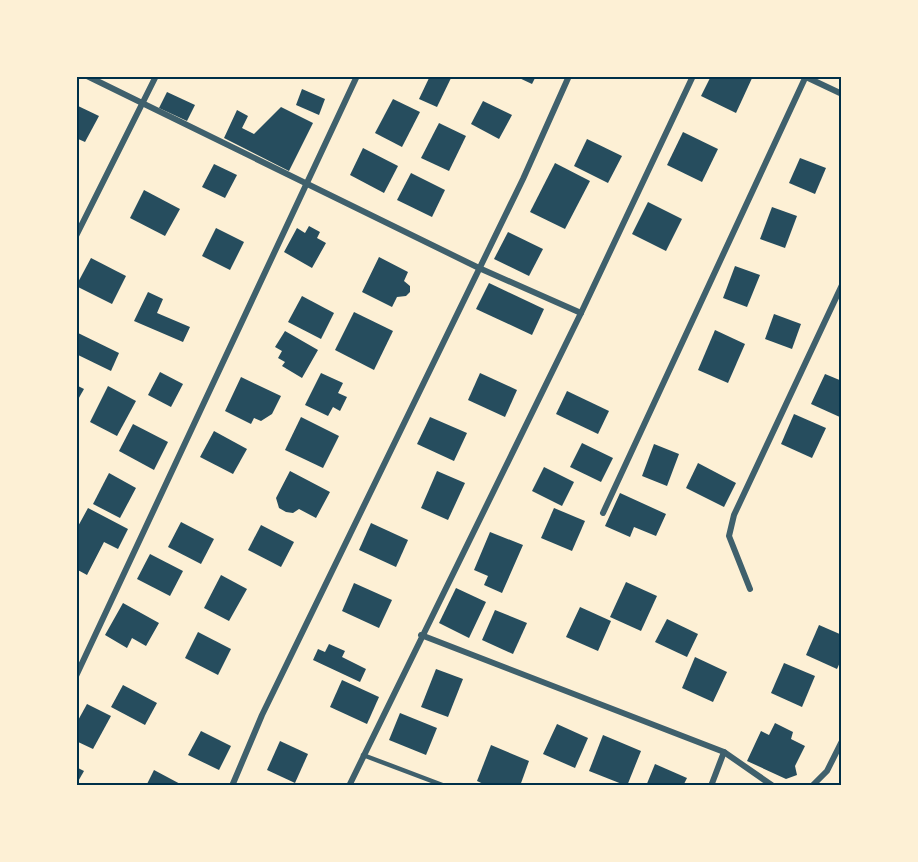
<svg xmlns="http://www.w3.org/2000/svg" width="918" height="862" viewBox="0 0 918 862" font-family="'Nunito Sans',sans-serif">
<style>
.building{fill:#264d5e}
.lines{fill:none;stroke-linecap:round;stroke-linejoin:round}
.service{stroke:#3f606c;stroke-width:4.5}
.minor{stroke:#3f606c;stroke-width:6}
.neatline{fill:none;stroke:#003049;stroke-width:2}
</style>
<rect width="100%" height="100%" fill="#fdf0d5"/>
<!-- building -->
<g class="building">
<path d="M430,76H452L437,107L419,99Z"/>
<path d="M515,76H536L532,84Z"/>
<path d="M711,76H753L736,113L701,96Z"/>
<path d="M302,89L325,99L319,115L296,105Z"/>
<path d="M167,92L195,105L187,121L159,108Z"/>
<path d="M393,99L420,112L402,147L375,133Z"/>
<path d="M483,101L512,115L499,139L471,124Z"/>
<path d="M76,105L99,116L85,142L76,138Z"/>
<path d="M281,107L313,123L289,171L224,138L237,110L248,116L242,128L254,134Z"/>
<path d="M439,123L466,136L449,171L421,158Z"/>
<path d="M683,132L718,149L702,182L667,165Z"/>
<path d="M587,139L622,156L608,183L574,166Z"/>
<path d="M363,148L398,166L384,193L350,175Z"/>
<path d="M800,158L826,168L815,194L789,183Z"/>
<path d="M555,163L590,181L565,229L530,212Z"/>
<path d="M214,164L237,175L225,198L202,187Z"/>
<path d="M411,173L445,190L432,217L397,200Z"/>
<path d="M144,190L180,209L165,236L130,218Z"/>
<path d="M648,202L682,219L666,251L632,234Z"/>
<path d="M772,207L797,216L785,248L760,239Z"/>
<path d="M309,226L320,232L317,238L326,243L312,268L284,252L297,228L305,233Z"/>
<path d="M216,228L244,242L230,270L202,256Z"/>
<path d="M508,232L543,249L529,276L494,259Z"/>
<path d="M379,257L408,272L404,281L410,286V292L406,296L397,297L392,307L362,292Z"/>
<path d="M91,258L126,276L112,304L76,286Z"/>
<path d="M735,266L760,275L747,307L723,298Z"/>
<path d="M489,283L544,309L532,335L476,309Z"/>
<path d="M148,292L163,299L157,313L190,327L183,342L134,321Z"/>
<path d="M302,296L334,313L321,339L288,322Z"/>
<path d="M354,312L393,331L374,370L335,350Z"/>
<path d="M774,314L801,324L792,349L765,339Z"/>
<path d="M715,330L745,344L728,383L698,370Z"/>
<path d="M285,331L318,350L302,378L282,366L285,362L278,358L282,351L275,347Z"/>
<path d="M76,332L119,353L111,371L76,354Z"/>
<path d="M160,372L183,384L171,407L148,395Z"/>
<path d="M321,373L343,383L338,393L347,397L340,411L333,407L328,416L305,405Z"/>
<path d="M480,373L517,390L505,417L468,400Z"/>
<path d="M825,374L842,381V418L811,404Z"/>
<path d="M241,377L281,396L272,414L261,421L254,418L251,424L225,411Z"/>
<path d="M76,385L84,389L76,403Z"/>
<path d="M108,386L136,401L117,436L90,422Z"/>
<path d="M567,391L609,411L598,434L556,414Z"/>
<path d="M794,414L826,428L812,458L781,444Z"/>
<path d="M301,417L339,436L323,468L285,450Z"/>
<path d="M430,417L467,433L454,461L417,444Z"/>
<path d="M133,424L168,442L154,470L119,451Z"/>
<path d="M214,431L247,449L233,474L200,457Z"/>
<path d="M582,443L613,458L601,482L570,467Z"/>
<path d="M654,444L679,454L667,486L642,476Z"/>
<path d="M698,463L736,483L724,507L686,488Z"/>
<path d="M544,467L574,482L562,506L532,491Z"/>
<path d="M290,471L330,492L316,518L299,509L293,513L286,512L279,508L276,498Z"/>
<path d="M437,471L465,483L448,520L421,508Z"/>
<path d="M109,473L136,488L120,518L93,504Z"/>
<path d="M620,493L666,514L656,536L634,527L630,537L605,526Z"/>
<path d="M88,508L128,529L118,549L104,542L87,575L76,569V530Z"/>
<path d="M554,508L585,521L572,551L541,538Z"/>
<path d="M181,522L214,539L201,564L168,547Z"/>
<path d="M371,523L408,540L396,567L359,550Z"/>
<path d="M261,525L294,542L281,567L248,550Z"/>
<path d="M490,532L523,545L502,593L484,585L488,576L474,570Z"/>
<path d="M150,554L183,571L170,596L137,579Z"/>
<path d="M221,575L247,589L229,621L204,608Z"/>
<path d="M626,582L657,596L641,631L610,617Z"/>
<path d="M354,583L392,600L379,628L342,611Z"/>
<path d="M456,588L486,602L469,638L439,623Z"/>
<path d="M123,603L159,623L146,646L132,638L127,648L105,635Z"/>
<path d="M580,607L611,621L598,651L566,637Z"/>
<path d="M495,610L527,623L513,654L482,640Z"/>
<path d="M667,619L698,634L687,657L655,642Z"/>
<path d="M819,625L842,635V658L837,669L806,655Z"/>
<path d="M198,632L231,649L218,675L185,658Z"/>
<path d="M329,644L345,651L342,657L366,669L360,682L313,660L318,649L325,652Z"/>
<path d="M695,657L727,672L713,702L682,688Z"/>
<path d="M784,663L815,676L802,707L771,693Z"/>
<path d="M436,669L463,679L448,717L421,707Z"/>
<path d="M342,680L379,697L367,724L330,707Z"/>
<path d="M123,685L157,703L145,725L111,707Z"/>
<path d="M87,704L111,716L93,749L76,741V724Z"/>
<path d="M400,713L437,728L426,755L389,740Z"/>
<path d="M775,723L793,732L791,739L805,746L795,766L797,775L786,779L747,761L761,731L769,735Z"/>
<path d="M557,724L588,738L575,768L543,754Z"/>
<path d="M201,731L231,746L219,770L188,755Z"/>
<path d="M603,735L641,751L627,786L589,771Z"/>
<path d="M280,741L308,754L295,783L267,770Z"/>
<path d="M491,745L529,761L520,786H488L477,781Z"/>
<path d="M655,764L687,778L683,786H646Z"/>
<path d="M76,767L84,771L76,785Z"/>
<path d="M154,770L184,786H146Z"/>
</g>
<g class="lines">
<!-- service -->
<path class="service" d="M363,755L445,786"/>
<!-- minor -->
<g class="minor">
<path d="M87,76L479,268L581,313"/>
<path d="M806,77L842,94"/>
<path d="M76,236L156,76"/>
<path d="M603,513L806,76"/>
<path d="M750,589L729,536L734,515L842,285"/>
<path d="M421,635L724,752L773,786"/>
<path d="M76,676L357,76"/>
<path d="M232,786L262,715L523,179L569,76"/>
<path d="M349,786L581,313L693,76"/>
<path d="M711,786L724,752"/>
<path d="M812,786L827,771L842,741"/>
</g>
</g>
<!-- border -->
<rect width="918" height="862" fill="none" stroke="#fdf0d5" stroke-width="156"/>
<rect x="78" y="78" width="762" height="706" class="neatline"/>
</svg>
